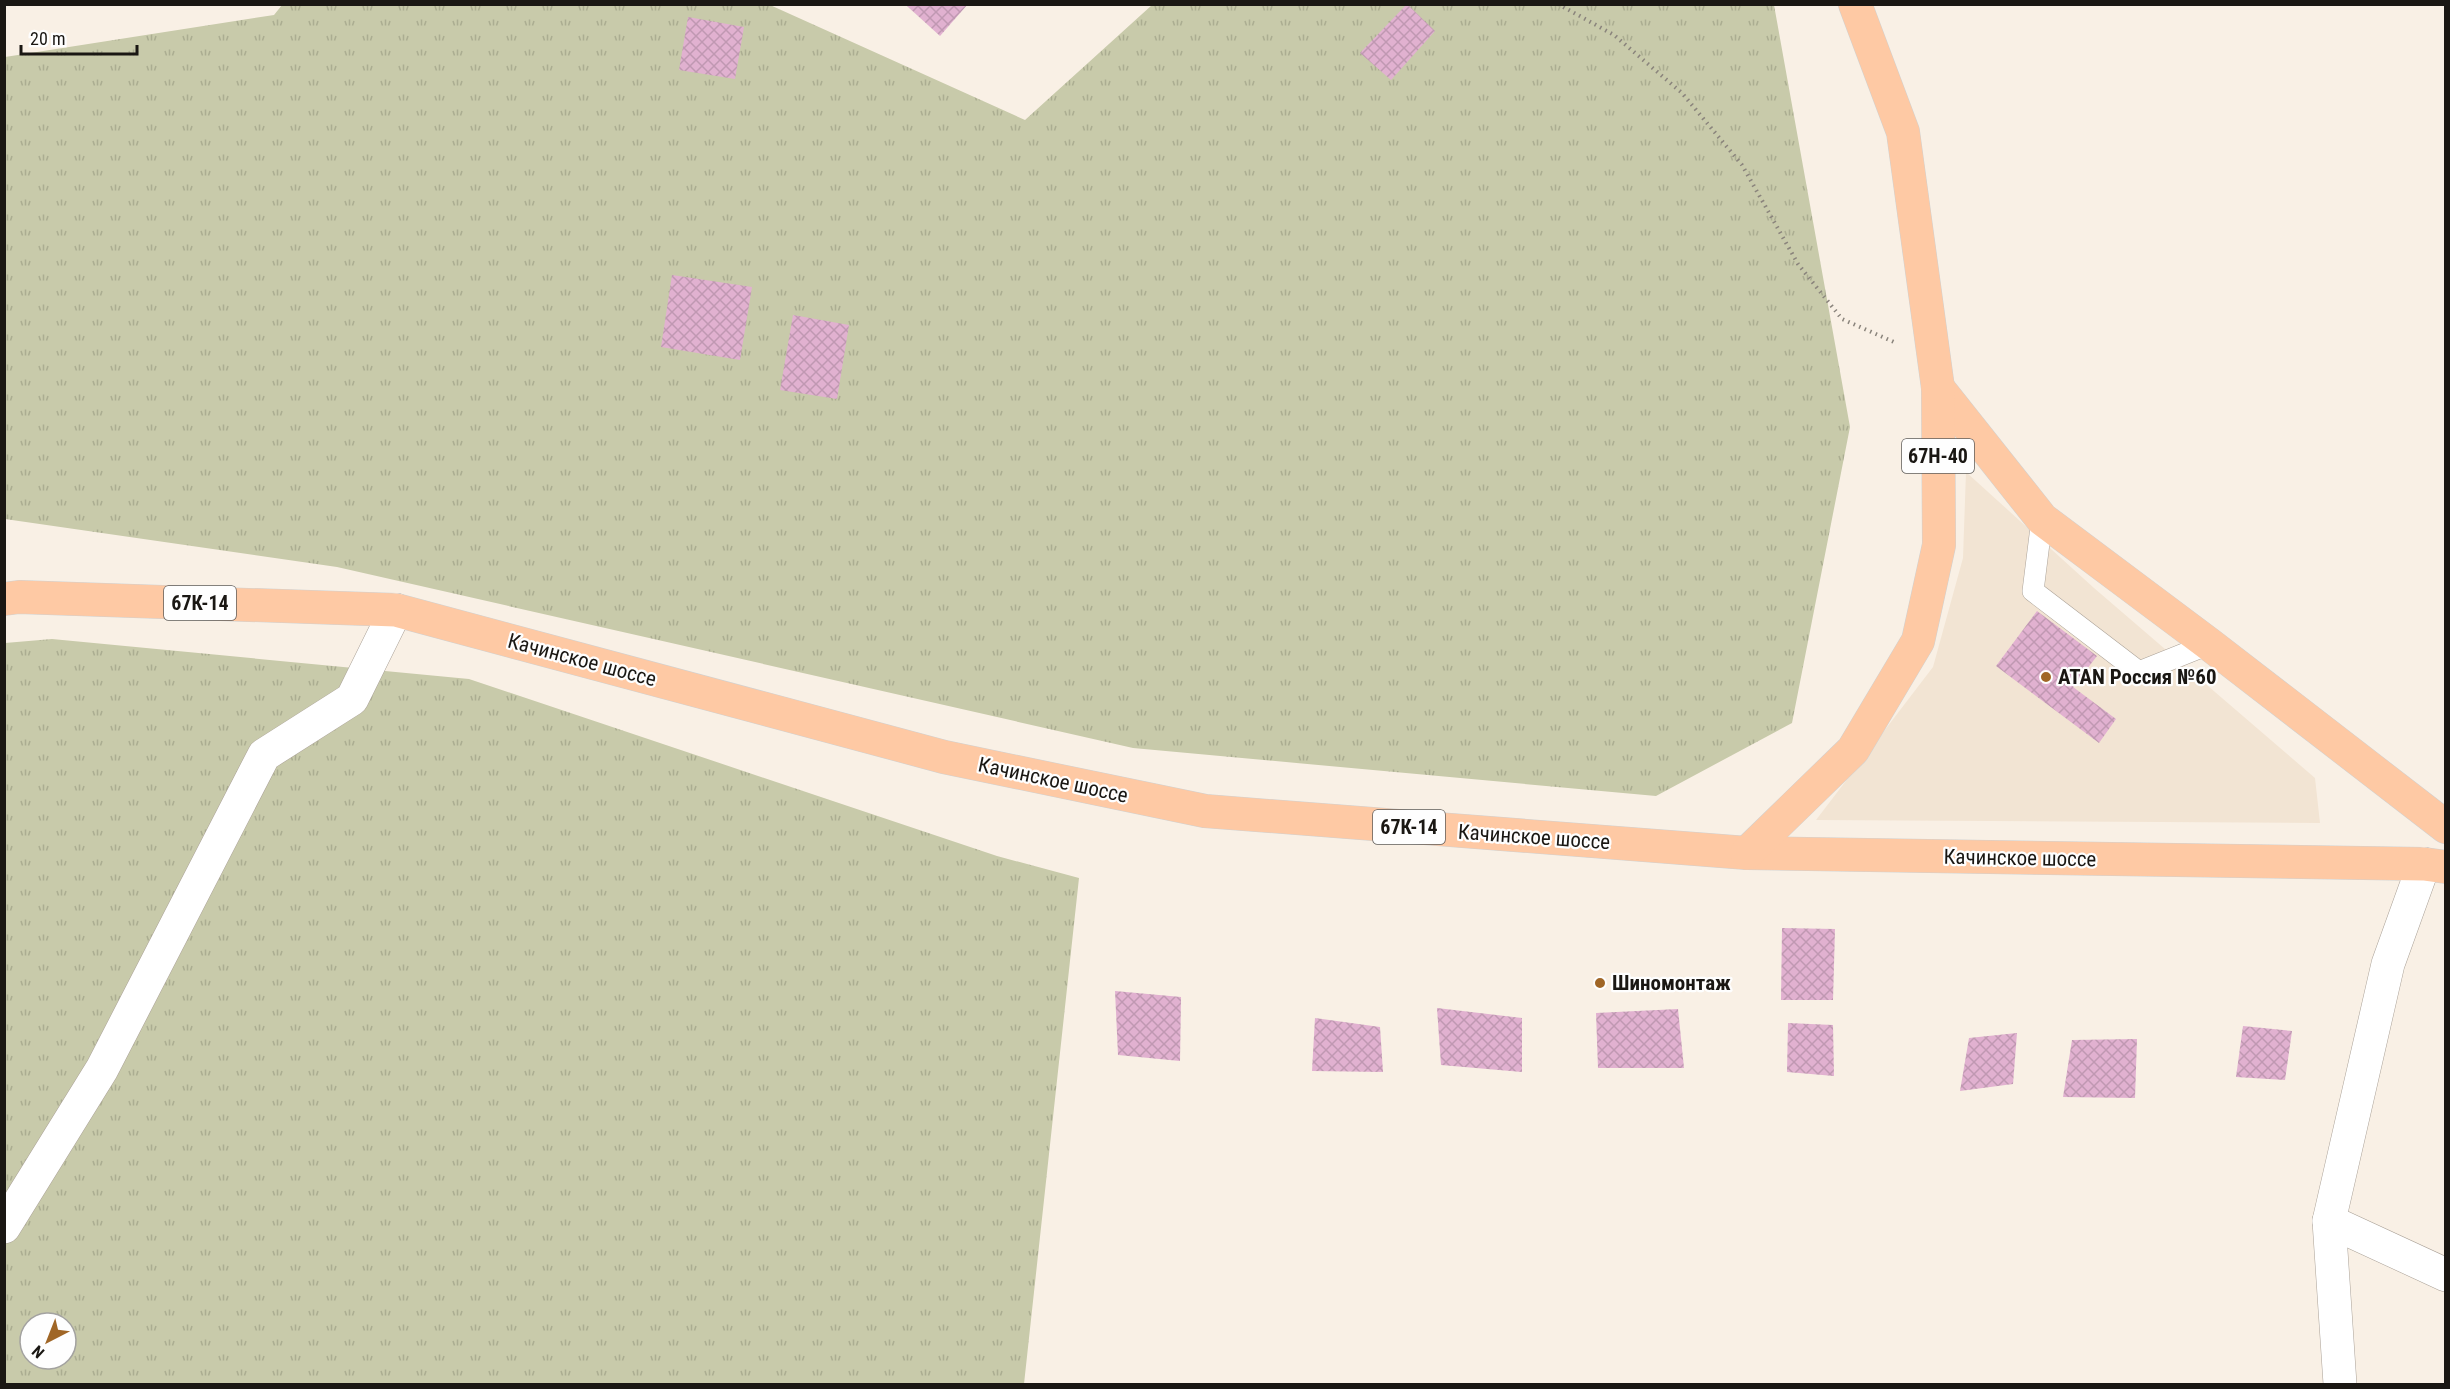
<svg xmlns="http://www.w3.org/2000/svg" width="2450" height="1389" viewBox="0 0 2450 1389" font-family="'Roboto Condensed',sans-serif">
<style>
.built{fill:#f2e4d3}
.grass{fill:url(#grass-tufts);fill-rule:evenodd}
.building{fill:url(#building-cross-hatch)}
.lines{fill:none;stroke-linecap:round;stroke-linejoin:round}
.lane-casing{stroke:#aba298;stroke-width:22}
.street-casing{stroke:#aba298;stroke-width:34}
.primary-casing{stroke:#d1d1d0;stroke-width:34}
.path{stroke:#8a847c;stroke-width:4;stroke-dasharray:1.5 4.5;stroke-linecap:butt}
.lane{stroke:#fff;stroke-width:21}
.street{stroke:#fff;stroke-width:33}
.primary{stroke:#fec9a4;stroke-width:33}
.poi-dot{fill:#a06626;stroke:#fefefe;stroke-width:2}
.labels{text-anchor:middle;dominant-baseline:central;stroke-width:4.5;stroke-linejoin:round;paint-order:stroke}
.shield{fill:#fefefe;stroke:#5e5c5a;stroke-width:1.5}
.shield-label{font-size:20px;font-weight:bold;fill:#1a1713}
.street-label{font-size:21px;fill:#1a1713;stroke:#fefefe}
.poi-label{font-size:21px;font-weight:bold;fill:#1a1713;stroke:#fefefe;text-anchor:start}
</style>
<defs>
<pattern id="grass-tufts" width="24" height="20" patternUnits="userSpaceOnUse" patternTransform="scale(1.5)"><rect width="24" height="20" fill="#c8caaa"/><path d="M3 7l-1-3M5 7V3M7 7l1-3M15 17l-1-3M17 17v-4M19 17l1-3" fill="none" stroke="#abad91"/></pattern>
<pattern id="building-cross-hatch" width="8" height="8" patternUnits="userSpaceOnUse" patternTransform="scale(1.5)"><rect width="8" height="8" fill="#e1b1d0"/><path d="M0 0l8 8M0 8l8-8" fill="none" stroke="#c098b2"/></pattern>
</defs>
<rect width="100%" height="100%" fill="#f9f0e5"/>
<!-- built -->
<path class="built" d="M1966,472L2094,588L2315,778L2320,823L1816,820L1933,667L1963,558Z"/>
<!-- grass -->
<g class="grass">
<path d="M282,5H770L1025,120L1152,5H1774L1850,427L1792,723L1656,796L1133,748L337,567L5,519V57L274,15Z"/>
<path d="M52,639L469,679L997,856L1079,878L1024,1384H5V643ZM30,1323H66V1359H30Z"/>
</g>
<!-- building -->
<g class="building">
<path d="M909,4H968L940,36L907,6Z"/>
<path d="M1407,4L1435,31L1391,80L1360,53Z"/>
<path d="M688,17L744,27L735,79L679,70Z"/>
<path d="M672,275L752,287L740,360L661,347Z"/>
<path d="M793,315L849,325L837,399L780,390Z"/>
<path d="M2037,611L2097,656L2073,687L2116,719L2099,743L1996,666Z"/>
<path d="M1782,928L1835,929L1833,1000H1781Z"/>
<path d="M1115,991L1181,997L1180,1061L1118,1055Z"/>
<path d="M1437,1008L1522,1018V1072L1441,1065Z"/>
<path d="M1678,1009L1684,1068H1598L1596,1013Z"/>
<path d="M1315,1018L1380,1027L1383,1072L1312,1071Z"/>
<path d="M1788,1023L1833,1025L1834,1076L1787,1072Z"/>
<path d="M2243,1026L2292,1031L2285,1080L2236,1077Z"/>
<path d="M2017,1033L2013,1084L1960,1091L1969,1038Z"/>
<path d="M2137,1039L2135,1098L2063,1097L2072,1040Z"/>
</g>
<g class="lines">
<!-- lane casing -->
<g class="lane-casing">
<path id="lane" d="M2042,519L2033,591L2139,672L2209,644"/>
</g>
<!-- street casing -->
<g class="street-casing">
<g id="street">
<path d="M2329,1221L2446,1275"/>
<path d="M4,1227L102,1069L264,755L352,699L396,610"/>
<path d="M2340,1384L2329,1221L2388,964L2424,864"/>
</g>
</g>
<!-- primary casing -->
<g class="primary-casing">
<g id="primary">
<path d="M1938,388L2042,519L2209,644L2446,827"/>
<path d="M4,599L19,597L396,610L944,757L1205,811L1747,853L2424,864L2446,867"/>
<path d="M1747,853L1853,750L1918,641L1939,545L1938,388L1903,132L1855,4"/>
</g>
</g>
<!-- path -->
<path class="path" d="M1558,4L1614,35L1682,93L1742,165L1798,264L1842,319L1894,342"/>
<!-- lane -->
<use href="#lane" class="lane"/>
<!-- street -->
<use href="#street" class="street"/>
<!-- primary -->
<use href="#primary" class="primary"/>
</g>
<!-- markers -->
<g class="poi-dot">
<circle cx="2046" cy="677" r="6"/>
<circle cx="1600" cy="983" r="6"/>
</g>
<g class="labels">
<!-- shield labels -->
<g class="shield">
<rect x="1902" y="439" width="72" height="34" rx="4.5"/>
<rect x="164" y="586" width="72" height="34" rx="4.5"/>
<rect x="1373" y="810" width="72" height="34" rx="4.5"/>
</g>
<g class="shield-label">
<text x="1938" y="456">67H-40</text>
<text x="200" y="603">67К-14</text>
<text x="1409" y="827">67К-14</text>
</g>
<!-- street labels -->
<g class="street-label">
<text transform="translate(582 660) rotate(15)">Качинское шоссе</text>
<text transform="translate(1053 780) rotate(12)">Качинское шоссе</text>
<text transform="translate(1534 837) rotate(4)">Качинское шоссе</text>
<text transform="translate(2020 858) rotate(1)">Качинское шоссе</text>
</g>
<!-- poi labels -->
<g class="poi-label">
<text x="2058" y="677">ATAN Россия №60</text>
<text x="1612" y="983">Шиномонтаж</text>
</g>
</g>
<!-- border -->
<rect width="2450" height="1389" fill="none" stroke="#1a1713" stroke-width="12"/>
<!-- north arrow -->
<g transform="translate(48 1341) rotate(222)"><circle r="28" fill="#fefefe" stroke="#a3a2a0" stroke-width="1.5"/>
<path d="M0-4.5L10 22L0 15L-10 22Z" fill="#a06626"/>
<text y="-9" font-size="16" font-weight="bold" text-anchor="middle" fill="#1a1713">N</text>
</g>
<!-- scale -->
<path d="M21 45v9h116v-9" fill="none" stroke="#1a1713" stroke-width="3"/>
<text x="30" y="45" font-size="18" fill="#1a1713" stroke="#fefefe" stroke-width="4.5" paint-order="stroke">20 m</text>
</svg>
